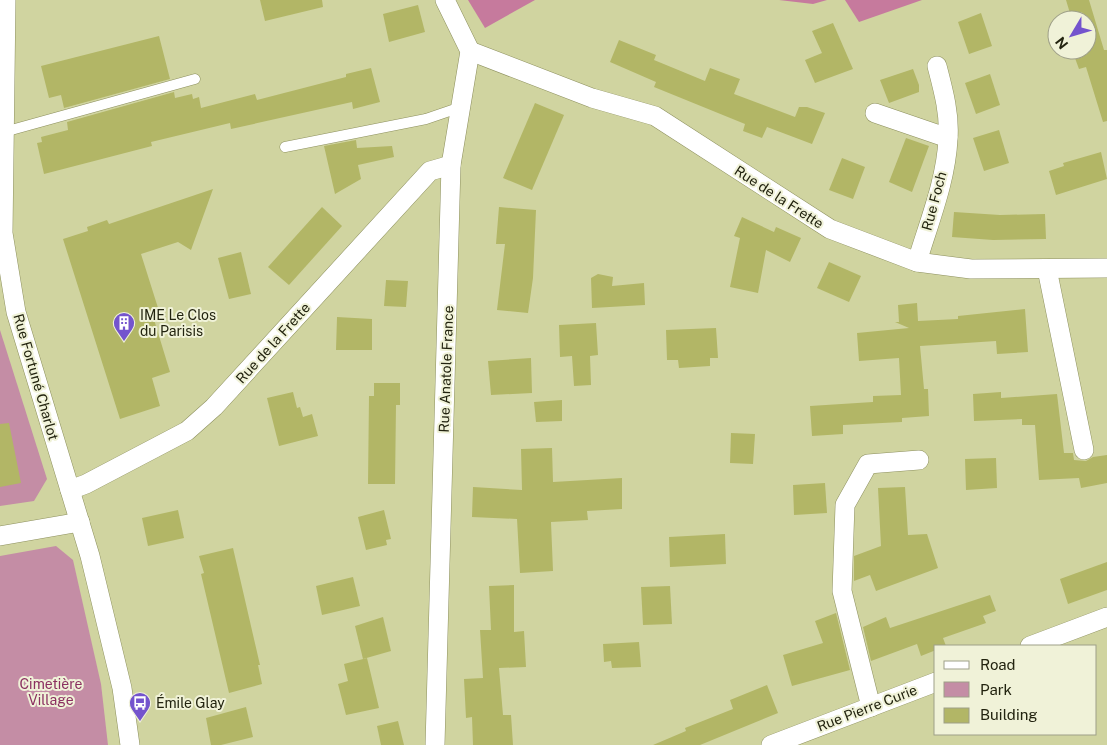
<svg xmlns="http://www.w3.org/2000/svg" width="1107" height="745" viewBox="0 0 1107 745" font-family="'Public Sans',sans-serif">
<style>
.green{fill:#c48da5}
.forest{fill:#c67a9d}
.building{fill:#b2b666}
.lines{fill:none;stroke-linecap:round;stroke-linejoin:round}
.lane-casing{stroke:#8d905e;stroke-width:11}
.street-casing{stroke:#8d905e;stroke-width:20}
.lane{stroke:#fff;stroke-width:10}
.street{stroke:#fff;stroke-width:19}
.labels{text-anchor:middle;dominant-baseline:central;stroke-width:4;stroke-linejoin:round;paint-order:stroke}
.street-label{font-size:14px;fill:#22230f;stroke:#f0f2d8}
.poi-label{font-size:14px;fill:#22230f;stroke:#f0f2d8;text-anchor:start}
.park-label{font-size:14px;fill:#8b3060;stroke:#f0f2d8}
</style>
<rect width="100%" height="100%" fill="#d0d4a0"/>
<!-- green -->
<g class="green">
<path d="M0,330L47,479L34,501L0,506Z"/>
<path d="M56,546L73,560L101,684L108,745H0V556Z"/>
</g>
<!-- forest -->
<g class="forest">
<path d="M468,0H535L485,28Z"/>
<path d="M779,0H827L813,4Z"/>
<path d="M845,0H922L859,22Z"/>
</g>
<!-- building -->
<g class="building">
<path d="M260,0H322L323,7L265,21Z"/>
<path d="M1066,0H1089L1104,50H1107V121L1103,122L1086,67L1079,69L1072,50H1087V20H1072Z"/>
<path d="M418,5L425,32L389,42L383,14Z"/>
<path d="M981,13L992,46L969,54L958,22Z"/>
<path d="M833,23L853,69L815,83L805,60L822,53L812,31Z"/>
<path d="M159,36L170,79L64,108L61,95L49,98L41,66Z"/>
<path d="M619,40L656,55L654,60L705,81L710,68L740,79L734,94L795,117L799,107H807L825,113L812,144L767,127L762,138L743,131L745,124L654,87L656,82L610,62Z"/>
<path d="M371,68L380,102L353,109L352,102L231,129L230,123L151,142L152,146L44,174L37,143L42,142L41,137L68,130L67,122L174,92L175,98L192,94L193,99L199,97L201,108L255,94L257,100L346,77V74Z"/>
<path d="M913,69L919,85V92L889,103L880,80Z"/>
<path d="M990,74L1000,105L976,114L965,83Z"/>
<path d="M535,103L564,115L532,190L503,178Z"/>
<path d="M999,130L1009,163L984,171L973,138Z"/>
<path d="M906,138L929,146L912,192L889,182Z"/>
<path d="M356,140L357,148L392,146L394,157L358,165L361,179L335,194L324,146Z"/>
<path d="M1101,152L1107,179L1056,195L1049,171L1064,166L1063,163Z"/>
<path d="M842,158L865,167L853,199L829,190Z"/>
<path d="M213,189L191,250L178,242L141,254L159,311L152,313L170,372L152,378L160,406L120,419L63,239L88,231L87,227L107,220L109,224Z"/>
<path d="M322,207L342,226L289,285L268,267Z"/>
<path d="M499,207L536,210L533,278L528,313L497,310L505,244H496Z"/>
<path d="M954,212L1000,215L1045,214L1046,239L993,240L952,237Z"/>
<path d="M742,217L774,232L776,227L801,238L790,262L766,250L758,293L730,287L740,238L734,236Z"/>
<path d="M241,252L251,294L229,299L218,258Z"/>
<path d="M829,262L861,276L849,302L817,288Z"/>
<path d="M598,274L613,277L612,286L644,283L645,305L592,308L591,278Z"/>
<path d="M386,280L408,281L406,307L384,306Z"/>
<path d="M917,303L918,321L958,319V316L1025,309L1028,352L997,354L996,341L920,346L924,389H928L929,416L902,418V422L843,425V434L812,436L810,406L873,402V396L901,395L899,358L859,361L857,333L909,328L895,322H899L898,305Z"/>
<path d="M337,317L372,319V350H336Z"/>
<path d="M596,323L598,355L590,356L591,385L574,386L572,356L560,357L559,325Z"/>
<path d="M716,328L718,358H710V366L679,368L678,360H667L666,330Z"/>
<path d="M531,358L532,393L491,395L488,361Z"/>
<path d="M374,383H400V405H396L395,484H368L369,396H374Z"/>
<path d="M293,392L297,408L300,407L303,417L312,414L318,436L279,446L267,398Z"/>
<path d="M1001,392V398L1057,394L1064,453H1073L1074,460L1086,461L1093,457L1107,455V483L1081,488L1079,478L1039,480L1035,425H1022V419L974,421L973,394Z"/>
<path d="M562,400V421L536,422L534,402Z"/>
<path d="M9,423L21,483L0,487V424Z"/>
<path d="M731,433L755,434L753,464L730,463Z"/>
<path d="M552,448L553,482L622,478V509L587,511L588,520L551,522L553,571L520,573L517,519L472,517L473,487L522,490L521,449Z"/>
<path d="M996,458L997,488L966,490L965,459Z"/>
<path d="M825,483L827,513L794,515L793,485Z"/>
<path d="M905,487L908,535L927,534L938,568L876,591L870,575L854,581V556L881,546L878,488Z"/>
<path d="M178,510L184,538L148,546L142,518Z"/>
<path d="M384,510L391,539L386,540L387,545L366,550L358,517Z"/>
<path d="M725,534L726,564L670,567L669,537Z"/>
<path d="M233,548L260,665H258L262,684L229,693L201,574L204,573L199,556Z"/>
<path d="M1107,562V590L1068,604L1060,579Z"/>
<path d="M353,577L360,606L322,615L316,586Z"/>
<path d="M514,585V632L524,631L526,667L499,668L503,715H511L513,745H473L472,717L466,718L464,679L483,678L480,630H491L489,586Z"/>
<path d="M670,586L672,624L643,625L641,587Z"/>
<path d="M990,595L996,611L983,616L986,623L943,638L946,646H936V650L921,656L917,644L871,661L863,627L886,617L890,628Z"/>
<path d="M836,613L850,670L792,686L783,655L823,643L815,621Z"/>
<path d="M383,617L391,651L363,659L355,626Z"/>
<path d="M639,642L641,667L612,668L611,661L604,662L603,644Z"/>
<path d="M367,658L379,708L346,715L338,684L348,681L344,664Z"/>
<path d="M767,685L778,713L700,745H653L686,731L685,728L733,709L730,700Z"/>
<path d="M246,707L253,737L221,745H211L206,718Z"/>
<path d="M398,721L404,745H381L377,726Z"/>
</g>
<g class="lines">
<!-- lane casing -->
<g class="lane-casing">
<g id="lane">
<path d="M4,132L195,79"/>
<path d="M285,147L426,119L461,107"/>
</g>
</g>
<!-- street casing -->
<g class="street-casing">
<g id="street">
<path d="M6,0L3,233L16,312L90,556L122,688L130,745"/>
<path d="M470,51L592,98L655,116L830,229L917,262L971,269L1107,268"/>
<path d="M875,113L948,138"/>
<path d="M917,262C929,222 946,181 948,139C950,114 943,89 937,66"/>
<path d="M1047,269L1084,450"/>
<path d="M70,490L86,484L187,431L214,407L430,171L451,165"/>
<path d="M0,536L80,522"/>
<path d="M1030,646L1107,617"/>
<path d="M871,707L842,591L845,505L868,464L919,460"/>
<path d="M435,745L451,165L470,51L445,0"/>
<path d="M771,745L936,682"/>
</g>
</g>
<!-- lane -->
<use href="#lane" class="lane"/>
<!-- street -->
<use href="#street" class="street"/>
</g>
<!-- icons -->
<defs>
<g id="building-pin" transform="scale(1.125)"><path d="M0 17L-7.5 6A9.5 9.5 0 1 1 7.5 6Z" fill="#7454cd" stroke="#f0f2d8"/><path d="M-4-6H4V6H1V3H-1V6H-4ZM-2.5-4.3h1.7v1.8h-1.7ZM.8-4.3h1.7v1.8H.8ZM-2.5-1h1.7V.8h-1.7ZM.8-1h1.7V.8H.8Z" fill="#fff"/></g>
<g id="bus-pin" transform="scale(1.125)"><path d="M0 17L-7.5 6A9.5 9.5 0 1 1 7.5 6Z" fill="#7454cd" stroke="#f0f2d8"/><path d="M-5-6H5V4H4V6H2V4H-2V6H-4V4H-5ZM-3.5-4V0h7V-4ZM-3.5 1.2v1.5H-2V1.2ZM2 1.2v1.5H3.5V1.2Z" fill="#fff"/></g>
</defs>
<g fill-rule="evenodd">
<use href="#building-pin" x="124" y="323"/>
<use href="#bus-pin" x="140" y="703"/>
</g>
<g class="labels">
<!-- street labels -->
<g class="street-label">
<text transform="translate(779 197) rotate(33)">Rue de la Frette</text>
<text transform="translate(934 201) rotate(-75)">Rue Foch</text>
<text transform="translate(273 343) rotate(-48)">Rue de la Frette</text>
<text transform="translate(446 369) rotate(-88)">Rue Anatole France</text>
<text transform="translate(36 377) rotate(74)">Rue Fortuné Charlot</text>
<text transform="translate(867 708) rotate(-21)">Rue Pierre Curie</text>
</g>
<!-- poi labels -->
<g class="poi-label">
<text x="140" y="315">IME Le Clos<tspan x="140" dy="16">du Parisis</tspan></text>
<text x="156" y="703">Émile Glay</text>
</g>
<!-- park labels -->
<g class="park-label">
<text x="51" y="684">Cimetière<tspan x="51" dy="16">Village</tspan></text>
</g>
</g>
<!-- legend -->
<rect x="934" y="645" width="162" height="90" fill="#f0f2d8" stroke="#9e9f88"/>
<rect x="944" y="661" width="25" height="8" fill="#ffffff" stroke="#9e9f88"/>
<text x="980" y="670" font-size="15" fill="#22230f">Road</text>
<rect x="944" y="682" width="25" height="15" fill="#c48da5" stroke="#9e9f88"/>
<text x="980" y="695" font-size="15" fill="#22230f">Park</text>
<rect x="944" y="708" width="25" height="15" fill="#b2b666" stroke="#9e9f88"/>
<text x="980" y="720" font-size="15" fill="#22230f">Building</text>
<!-- north arrow -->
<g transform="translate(1072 35) rotate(232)"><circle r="24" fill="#f0f2d8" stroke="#9e9f88"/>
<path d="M0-4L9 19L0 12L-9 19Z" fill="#7454cd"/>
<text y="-8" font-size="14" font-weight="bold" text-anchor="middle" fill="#22230f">N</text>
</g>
</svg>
